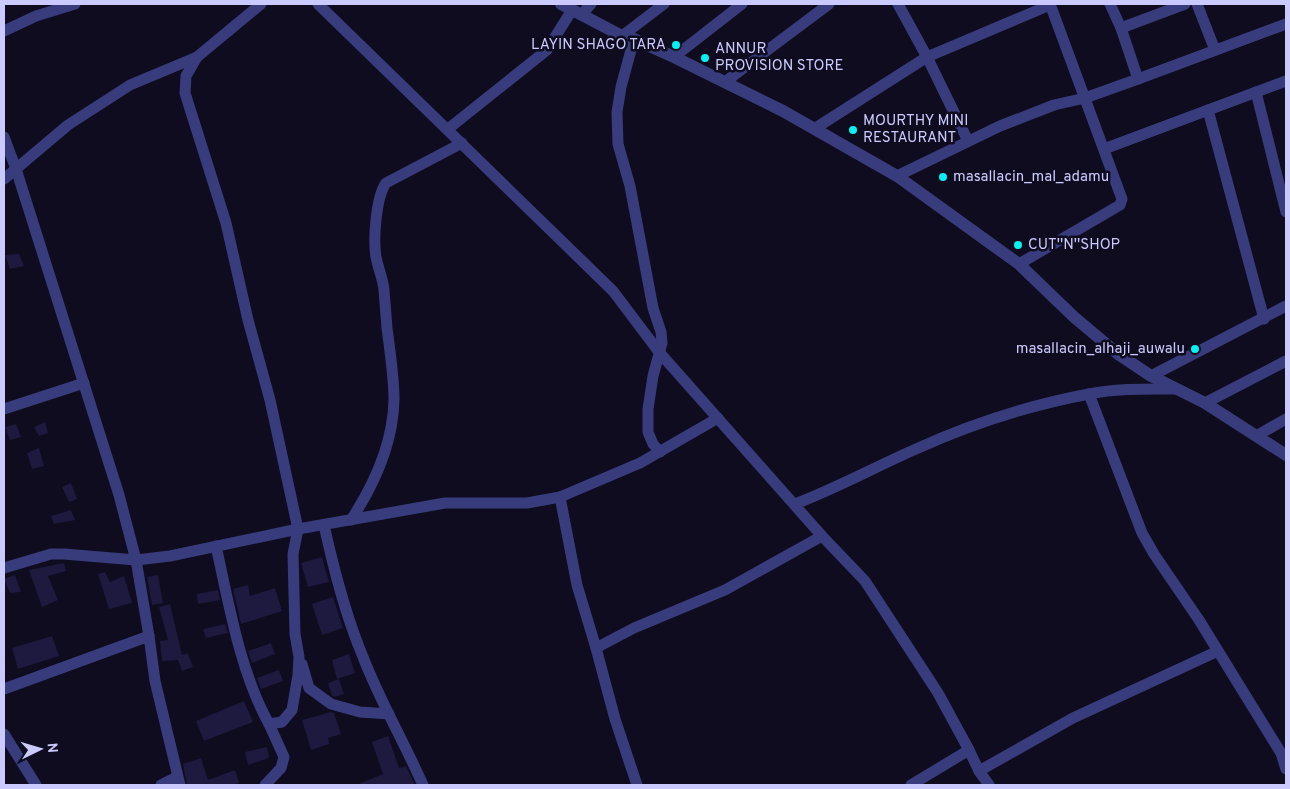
<svg xmlns="http://www.w3.org/2000/svg" width="1290" height="789" viewBox="0 0 1290 789" font-family="Overpass,sans-serif">
<style>
.building{fill:#1d193f}
.lines{fill:none;stroke-linecap:round;stroke-linejoin:round}
.minor{stroke:#383c7d;stroke-width:11}
.tertiary{stroke:#383c7d;stroke-width:12}
.poi-dot{fill:#03f1f1;stroke:#0e0c1e;stroke-width:2}
.labels{text-anchor:middle;dominant-baseline:central;stroke-width:5;stroke-linejoin:round;paint-order:stroke}
.poi-label{font-size:15px;fill:#cbcafe;stroke:#0e0c1e;text-anchor:start}
</style>
<rect width="100%" height="100%" fill="#0e0c1e"/>
<!-- building -->
<g class="building">
<path d="M19,254L24,266L10,269L5,255Z"/>
<path d="M45,422L48,433L39,436L34,427Z"/>
<path d="M16,424L21,437L10,440L5,427Z"/>
<path d="M39,448L44,466L32,469L27,453Z"/>
<path d="M71,483L77,499L69,502L62,487Z"/>
<path d="M71,510L75,520L54,524L51,516Z"/>
<path d="M322,557L329,582L308,587L301,563Z"/>
<path d="M64,563L66,571L48,576L58,600L42,607L29,570Z"/>
<path d="M105,572L110,582L124,576L132,603L109,609L98,574Z"/>
<path d="M15,575L21,592L10,593L4,579Z"/>
<path d="M158,575L163,603L152,605L147,577Z"/>
<path d="M248,585L250,596L275,588L282,611L241,624L233,589Z"/>
<path d="M218,590L220,600L198,604L197,594Z"/>
<path d="M333,597L343,628L322,635L312,604Z"/>
<path d="M170,604L182,655L188,653L193,667L182,671L178,660L162,661L160,641L168,640L159,607Z"/>
<path d="M225,624L228,633L206,638L203,629Z"/>
<path d="M52,636L59,656L18,669L12,648Z"/>
<path d="M271,643L275,654L252,663L248,651Z"/>
<path d="M349,654L355,673L337,679L332,660Z"/>
<path d="M279,670L283,681L261,689L257,678Z"/>
<path d="M339,679L344,694L334,697L332,695L328,683Z"/>
<path d="M244,701L253,722L204,741L196,721Z"/>
<path d="M331,712L334,713L341,734L328,738L329,744L311,750L302,720Z"/>
<path d="M388,736L399,768L406,766L415,785H356L383,774L372,742Z"/>
<path d="M267,747L269,758L248,765L245,752Z"/>
<path d="M201,758L208,780L235,770L239,783L233,785H187L183,764Z"/>
</g>
<g class="lines">
<!-- minor -->
<g class="minor">
<path d="M318,4L613,291L659,352L822,536L865,581L938,693L969,750L979,771L989,785"/>
<path d="M898,4L927,57L968,141"/>
<path d="M1110,4L1121,28L1138,79"/>
<path d="M1197,4L1215,50"/>
<path d="M582,14L591,4"/>
<path d="M1121,28L1185,4"/>
<path d="M4,31L36,16L75,4"/>
<path d="M622,36L664,4"/>
<path d="M634,39L621,87L617,112L618,144L630,186L653,308L661,332L662,343L653,376L648,409V432L653,444L660,452"/>
<path d="M197,57L186,76L185,93L226,223L248,320L270,400L298,529L293,554L295,634L299,657L298,675L292,710L282,722L269,724C240,672 229,604 216,546"/>
<path d="M674,57L742,4"/>
<path d="M725,82L829,4"/>
<path d="M1256,92L1286,212"/>
<path d="M1208,110L1264,319"/>
<path d="M448,129L547,50L572,10"/>
<path d="M814,129L927,57L1050,5"/>
<path d="M4,137L16,169L119,495L136,560L149,636L155,681L180,785"/>
<path d="M1104,149L1286,81"/>
<path d="M897,176L1000,126L1054,105L1085,98L1138,79L1286,24"/>
<path d="M4,179L68,125L130,85L197,57L261,4"/>
<path d="M1019,264L1120,205L1122,199L1050,4"/>
<path d="M1151,376L1286,306"/>
<path d="M1089,394L1142,533L1154,554L1199,620L1281,753L1286,769"/>
<path d="M1205,403L1286,361"/>
<path d="M4,409L84,383"/>
<path d="M1256,436L1286,419"/>
<path d="M560,497L577,585L596,648L615,719L637,785"/>
<path d="M795,504C837,488 875,467 916,449C971,424 1030,405 1089,394C1118,388 1147,389 1176,389"/>
<path d="M351,520C374,485 393,443 394,400C394,376 390,352 387,328C386,315 385,303 384,290C383,279 378,268 376,257C373,239 376,197 386,183L462,143"/>
<path d="M324,525C334,570 345,614 363,657C380,701 404,742 423,785"/>
<path d="M4,568L51,554H64L136,560L170,556L298,529L445,503H527L560,497L640,463L718,418"/>
<path d="M596,648L634,628L725,590L822,536"/>
<path d="M302,664L309,688L331,704L360,712L389,714"/>
<path d="M4,689L149,636"/>
<path d="M4,734L36,785"/>
<path d="M979,771L1073,718L1218,651"/>
<path d="M161,785L177,777"/>
<path d="M265,785L281,768L284,757L269,724"/>
<path d="M911,785L969,750"/>
</g>
<!-- tertiary -->
<path class="tertiary" d="M561,4L622,36L634,39L674,57L783,111L897,176L1019,264L1074,317L1118,354L1151,376L1205,403L1286,455"/>
</g>
<!-- markers -->
<g class="poi-dot">
<circle cx="676" cy="45" r="5"/>
<circle cx="705" cy="58" r="5"/>
<circle cx="853" cy="130" r="5"/>
<circle cx="943" cy="177" r="5"/>
<circle cx="1018" cy="245" r="5"/>
<circle cx="1195" cy="349" r="5"/>
</g>
<g class="labels">
<!-- poi labels -->
<g class="poi-label">
<text x="666" y="45" text-anchor="end">LAYIN SHAGO TARA</text>
<text x="715" y="49">ANNUR<tspan x="715" dy="17">PROVISION STORE</tspan></text>
<text x="863" y="121">MOURTHY MINI<tspan x="863" dy="17">RESTAURANT</tspan></text>
<text x="953" y="177">masallacin_mal_adamu</text>
<text x="1028" y="245">CUT''N''SHOP</text>
<text x="1185" y="349" text-anchor="end">masallacin_alhaji_auwalu</text>
</g>
</g>
<!-- border -->
<rect width="1290" height="789" fill="none" stroke="#cbcafe" stroke-width="10"/>
<!-- north arrow -->
<g transform="translate(40 749) rotate(85)" stroke="#0e0c1e" stroke-width="4" paint-order="stroke">
<path d="M0-4L9 19L0 12L-9 19Z" fill="#cbcafe"/>
<text y="-8" font-size="14" font-weight="bold" text-anchor="middle" fill="#cbcafe">N</text>
</g>
</svg>
